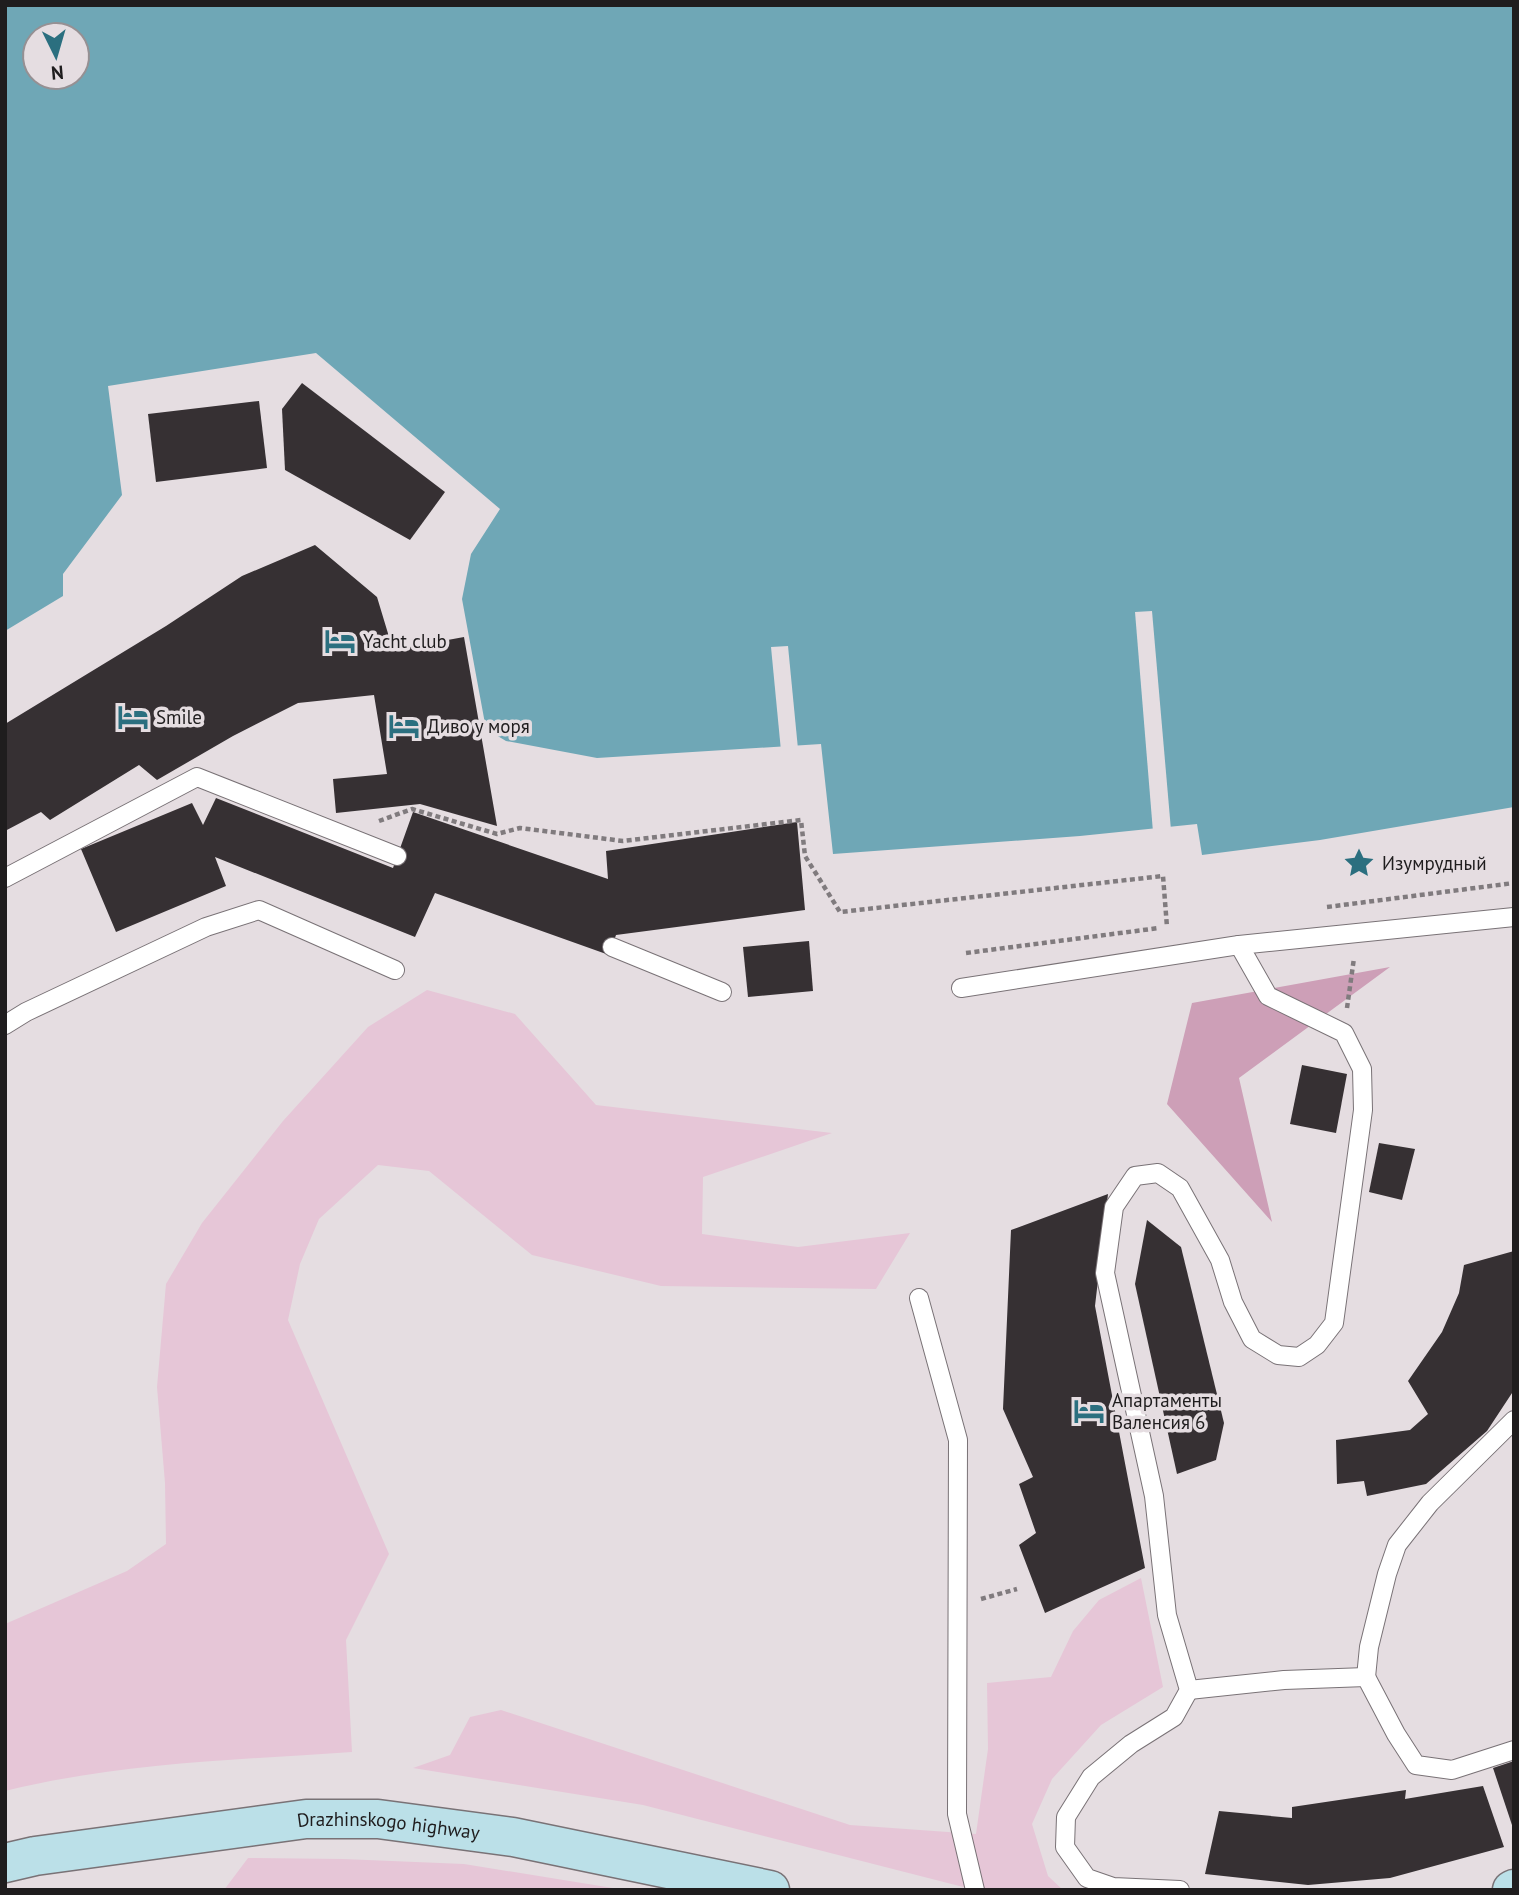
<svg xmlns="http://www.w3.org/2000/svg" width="1519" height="1895" viewBox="0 0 1519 1895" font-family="'PT Sans',sans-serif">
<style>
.green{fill:#e6c6d7}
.forest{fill:#cd9fb7}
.water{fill:#6fa7b6;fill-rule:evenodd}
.pier{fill:#e5dde1}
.building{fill:#363033}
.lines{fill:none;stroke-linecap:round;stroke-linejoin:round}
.lane-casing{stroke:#797276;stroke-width:20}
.secondary-casing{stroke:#797276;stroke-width:41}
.path{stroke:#807b7e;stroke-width:4.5;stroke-dasharray:5 3.5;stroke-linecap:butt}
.lane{stroke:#fff;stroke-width:18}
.secondary{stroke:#bbe0e8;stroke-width:38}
.labels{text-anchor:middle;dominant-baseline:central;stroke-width:7;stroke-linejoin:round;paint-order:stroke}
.poi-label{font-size:19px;fill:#1f1d1e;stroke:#e5dde1;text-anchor:start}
.street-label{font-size:19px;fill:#1f1d1e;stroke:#e5dde1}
</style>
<rect width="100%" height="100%" fill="#e5dde1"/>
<!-- green -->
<g class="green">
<path d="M427,990L515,1014L596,1105L832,1133L703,1177L702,1234L798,1247L910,1233L876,1289L661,1286L532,1255L429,1171L378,1165L319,1219L300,1264L288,1320L389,1554L346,1640L352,1752C236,1760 118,1763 5,1791V1624L127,1571L166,1544L165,1483L157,1387L166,1284L202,1223L283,1121L368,1027Z"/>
<path d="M1141,1578L1163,1687L1101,1725L1052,1779L1032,1824L1048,1876L1063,1890H975L643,1805L413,1768L450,1755L470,1717L501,1710L850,1825L976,1834L988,1749L987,1683L1051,1677L1073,1631L1099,1600Z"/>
<path d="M248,1858L343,1859L464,1864L625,1890H224Z"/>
</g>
<!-- forest -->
<path class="forest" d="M1390,967L1239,1078L1272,1222L1167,1104L1192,1003Z"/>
<!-- water -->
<path class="water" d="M5,5H1514V807L1320,840L1202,855L1197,824L1080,836L833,854L821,744L597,758L506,741L486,729L462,599L471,554L500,509L316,353L108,386L122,495L63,574V596L5,631ZM35,35H77V77H35Z"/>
<!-- pier -->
<g class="pier">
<path d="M1152,611L1171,830L1153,832L1135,612Z"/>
<path d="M788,646L798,749L781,751L771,647Z"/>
</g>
<!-- building -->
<g class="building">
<path d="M302,383L445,492L410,540L285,470L282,409Z"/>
<path d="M259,401L267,468L156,482L148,414Z"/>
<path d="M315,545L377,597L393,650L464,637L497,826L420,804L336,813L333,779L387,774L374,695L298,703L233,736L157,780L139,765L50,820L41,812L5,831V724L166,626L242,576Z"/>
<path d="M216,798L393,868L413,812L608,879L606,851L797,822L805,910L616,935L609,955L435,893L415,937L215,857L226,886L116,932L81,849L192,803L203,825Z"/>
<path d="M809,941L813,991L748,997L743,947Z"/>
<path d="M1302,1065L1347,1074L1336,1133L1290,1124Z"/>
<path d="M1379,1143L1415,1149L1402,1200L1369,1192Z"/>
<path d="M1108,1194L1095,1306L1145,1568L1045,1613L1019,1545L1036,1533L1019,1484L1033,1477L1003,1409L1011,1230Z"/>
<path d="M1147,1220L1181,1247L1224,1423L1216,1460L1177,1474L1135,1284Z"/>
<path d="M1514,1251V1390L1487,1431L1426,1484L1367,1496L1364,1481L1337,1484L1336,1440L1410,1430L1428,1414L1408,1381L1442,1332L1459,1293L1464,1265Z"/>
<path d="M1514,1761V1828H1513L1493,1768Z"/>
<path d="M1483,1786L1504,1847L1390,1878L1308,1885L1205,1874L1219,1811L1292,1818V1807L1406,1790L1405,1799Z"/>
</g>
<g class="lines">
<!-- lane casing -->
<g class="lane-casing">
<g id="lane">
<path d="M5,878L197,777L397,856"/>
<path d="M612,947L722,992"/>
<path d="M961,988L1239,945"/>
<path d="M5,1025L26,1012L206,927L259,910L395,970"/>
<path d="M919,1298L958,1440L957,1814L975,1890"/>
<path d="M1366,1677L1369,1647L1387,1574L1397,1545L1430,1503L1514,1420"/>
<path d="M1189,1690L1284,1680L1366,1677L1396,1734L1416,1765L1452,1770L1514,1750"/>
<path d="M1180,1890L1113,1887L1087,1878L1065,1847L1066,1817L1091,1777L1131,1744L1174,1717L1189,1690L1167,1615L1154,1496L1105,1273L1114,1207L1135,1176L1158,1173L1180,1188L1220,1260L1233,1302L1252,1339L1278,1355L1299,1357L1317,1345L1334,1323L1363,1110L1362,1069L1344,1033L1268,996L1239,945L1514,917"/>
</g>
</g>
<!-- secondary casing -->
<g class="secondary-casing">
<g id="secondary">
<path id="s1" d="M5,1863L35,1856L306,1819H378L513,1837L770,1890"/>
<path d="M1512,1890L1514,1889"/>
</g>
</g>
<!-- path -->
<g class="path">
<path d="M379,821L412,809L497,834L520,828L623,841L801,820L805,856L840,912L1163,876L1167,927"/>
<path d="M1327,907L1514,883"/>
<path d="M966,953L1159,928"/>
<path d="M1347,1008L1354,958"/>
<path d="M981,1599L1017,1589"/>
</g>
<!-- lane -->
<use href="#lane" class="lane"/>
<!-- secondary -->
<use href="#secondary" class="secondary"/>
</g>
<!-- icons -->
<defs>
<g id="hotel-bare" transform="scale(2.415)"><path d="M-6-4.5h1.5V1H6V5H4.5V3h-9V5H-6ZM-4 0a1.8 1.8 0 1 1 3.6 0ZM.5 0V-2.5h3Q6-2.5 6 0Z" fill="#2b6f7f" stroke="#e5dde1" stroke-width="2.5" paint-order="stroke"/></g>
<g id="sight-bare" transform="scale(2.415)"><path d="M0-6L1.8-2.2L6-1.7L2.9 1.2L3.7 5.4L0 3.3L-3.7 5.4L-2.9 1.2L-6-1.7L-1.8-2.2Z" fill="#2b6f7f" stroke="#e5dde1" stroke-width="2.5" paint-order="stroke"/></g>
</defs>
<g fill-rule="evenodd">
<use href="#hotel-bare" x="340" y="641"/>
<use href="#hotel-bare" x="133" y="717"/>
<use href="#hotel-bare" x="404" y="726"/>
<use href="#sight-bare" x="1359" y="863"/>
<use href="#hotel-bare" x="1089" y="1411"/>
</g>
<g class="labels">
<!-- poi labels -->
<g class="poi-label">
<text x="363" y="641">Yacht club</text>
<text x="156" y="717">Smile</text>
<text x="427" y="726">Диво у моря</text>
<text x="1382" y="863">Изумрудный</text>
<text x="1112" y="1400">Апартаменты<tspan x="1112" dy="22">Валенсия 6</tspan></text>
</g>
<!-- street labels -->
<g class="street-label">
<text stroke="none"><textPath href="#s1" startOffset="387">Drazhinskogo highway</textPath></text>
</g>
</g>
<!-- border -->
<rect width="1519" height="1895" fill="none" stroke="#1f1d1e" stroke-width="14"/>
<!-- north arrow -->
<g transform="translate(56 56) rotate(175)"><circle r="33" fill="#e5dde1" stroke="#969093" stroke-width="2"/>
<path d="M0-5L12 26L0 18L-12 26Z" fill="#2b6f7f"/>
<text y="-10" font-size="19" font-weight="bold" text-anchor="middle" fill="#1f1d1e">N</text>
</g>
</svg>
